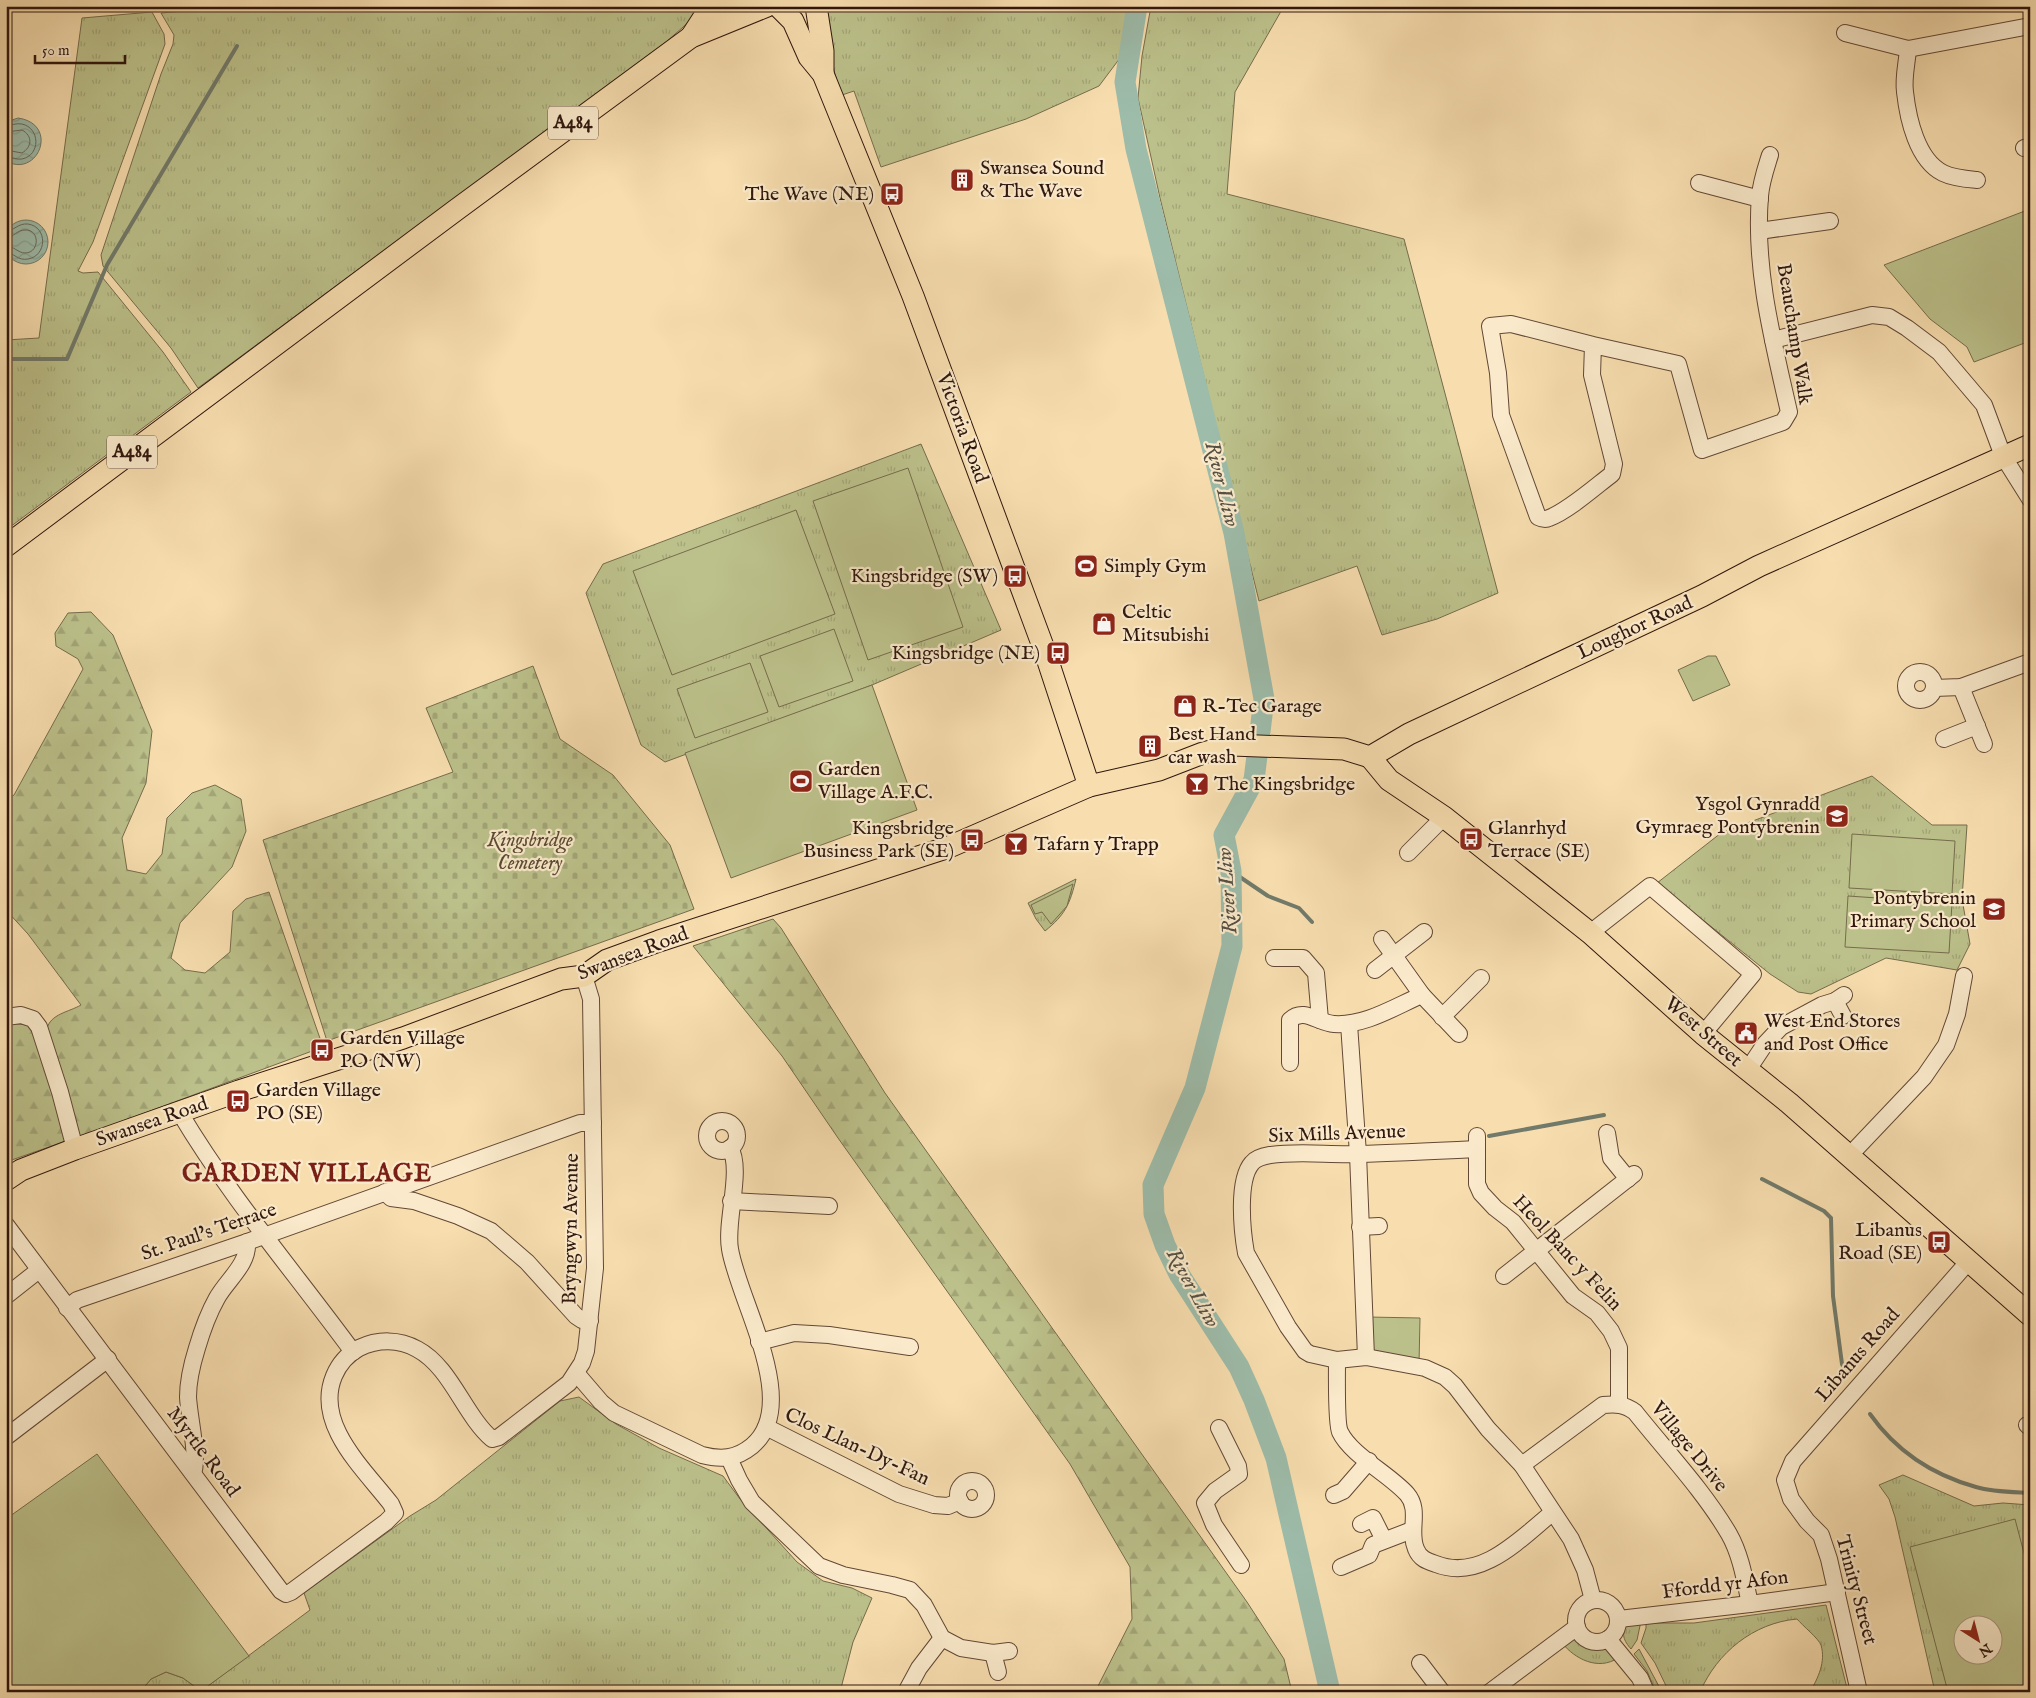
<svg xmlns="http://www.w3.org/2000/svg" width="2036" height="1698" viewBox="0 0 2036 1698" font-family="'IM FELL English',serif">
<style>
.grass{fill:url(#grass-tufts);stroke:#766c4c;fill-rule:evenodd}
.forest{fill:url(#forest-firs);stroke:#766c4c}
.cemetery{fill:url(#cemetery-stones);stroke:#766c4c}
.green{fill:#bcc18b;stroke:#766c4c;fill-rule:evenodd}
.water{fill:url(#water-waves);stroke:#717a6b}
.lines{fill:none;stroke-linecap:round;stroke-linejoin:round}
.shore{stroke:#66695c;stroke-width:1}
.stream{stroke:#717a6b;stroke-width:4}
.river{stroke:#9dbcaa;stroke-width:21}
.minor-casing{stroke:#624836;stroke-width:18}
.major-casing{stroke:#30160d;stroke-width:23}
.minor{stroke:#faeacb;stroke-width:16}
.major{stroke:#f8deaf;stroke-width:21}
.labels{text-anchor:middle;dominant-baseline:central;stroke-width:4.5;stroke-linejoin:round;paint-order:stroke}
.shield{fill:#faeacb;stroke:#6d5646;stroke-width:1}
.shield-label{font-size:19px;font-weight:bold;fill:#30160d}
.poi-label{font-size:20px;fill:#30160d;stroke:#faeacb;text-anchor:start}
.street-label{font-size:20px;fill:#30160d;stroke:#faeacb}
.park-label{font-size:20px;font-style:italic;fill:#5a4933;stroke:#faeacb}
.water-label{font-size:21px;font-style:italic;fill:#565044;stroke:#faeacb}
.district-label{font-size:25px;font-weight:bold;letter-spacing:1px;fill:#7a1f14;stroke:#faeacb}
</style>
<defs>
<pattern id="grass-tufts" width="24" height="20" patternUnits="userSpaceOnUse" patternTransform="scale(1.25)"><rect width="24" height="20" fill="#bcc18b"/><path d="M3 7l-1-3M5 7V3M7 7l1-3M15 17l-1-3M17 17v-4M19 17l1-3" fill="none" stroke="#a2a577"/></pattern>
<pattern id="forest-firs" width="22" height="20" patternUnits="userSpaceOnUse" patternTransform="scale(1.25)"><rect width="22" height="20" fill="#bcc18b"/><path d="M5 1l3.5 6h-7zM16 11l3.5 6h-7z" fill="#a2a577"/></pattern>
<pattern id="cemetery-stones" width="16" height="16" patternUnits="userSpaceOnUse" patternTransform="scale(1.25)"><rect width="16" height="16" fill="#bcc18b"/><path d="M2 7V4a2 2 0 0 1 4 0v3zM10 15v-3a2 2 0 0 1 4 0v3z" fill="#a2a577"/></pattern>
<pattern id="water-waves" width="16" height="10" patternUnits="userSpaceOnUse" patternTransform="scale(1.25)"><rect width="16" height="10" fill="#9dbcaa"/><path d="M0 5q4-4 8 0t8 0" fill="none" stroke="#88a191"/></pattern>
</defs>
<rect width="100%" height="100%" fill="#f8deaf"/>
<filter id="stains"><feTurbulence type="fractalNoise" baseFrequency=".004" numOctaves="4"/><feColorMatrix values="0 0 0 0 .2 0 0 0 0 .09 0 0 0 0 .02 0 0 0 .5 -.17"/></filter>
<radialGradient id="worn" r=".72"><stop offset=".6" stop-color="#630" stop-opacity="0"/><stop offset="1" stop-color="#630" stop-opacity=".3"/></radialGradient>
<!-- grass -->
<g class="grass">
<path d="M242,6H707L666,42L198,388L171,348L103,266L101,255L161,74L173,44L174,35L161,13Z"/>
<path d="M826,6H1132L1120,58L1099,86L1026,119L881,167L854,91L842,95C831,67 826,36 826,6Z"/>
<path d="M1151,6H1284L1235,92L1227,194L1404,239L1498,593L1437,619L1382,635L1357,566L1259,601L1160,198L1138,98L1142,56Z"/>
<path d="M152,12L164,34L165,44L93,242L78,271L83,273L98,272L163,352L191,392L6,530V340L39,338L82,18Z"/>
<path d="M921,444L1001,630L872,685L665,762L641,745L586,593L603,564Z"/>
<path d="M1872,776L1932,825H1967L1962,899L1970,944L1957,970L1886,958L1811,994L1798,992L1770,974L1657,883L1721,833Z"/>
<path d="M1076,879C1070,904 1065,915 1045,931L1036,919L1028,903Z"/>
<path d="M579,1397L616,1424L659,1448L723,1476L740,1499L797,1562L823,1581L852,1588L872,1598L853,1642L840,1692H140L151,1679L166,1672L183,1678L201,1691L310,1610L304,1593L410,1516L436,1500L560,1401Z"/>
<path d="M1903,1475L1974,1506L2003,1503L2030,1505V1692H1935L1895,1517L1889,1499L1879,1485ZM1964,1626H1994V1656H1964Z"/>
<path d="M1826,1605L1848,1692H1810C1818,1678 1826,1662 1821,1645C1819,1639 1802,1625 1797,1619C1753,1623 1717,1653 1700,1692H1669L1655,1663L1641,1643L1646,1628V1623H1694Z"/>
<path d="M1641,1621L1637,1640L1631,1649C1624,1641 1620,1633 1628,1624Z"/>
<path d="M1574,1638L1579,1639L1590,1646L1605,1647L1618,1658C1598,1671 1575,1659 1562,1643Z"/>
<path d="M1639,1649L1662,1692H1656L1647,1671L1634,1654Z"/>
</g>
<!-- forest -->
<g class="forest">
<path d="M91,612L113,635L152,731L146,783L122,838L127,870L146,874L162,854L167,818L192,793L215,785L241,799L246,831L232,867L180,923L171,958L185,970L205,973L230,952L233,911L246,899L269,892L323,1047L77,1138L47,1029C50,1014 69,1012 81,1005L28,934L6,910V801L14,795L83,669L78,659L56,646L55,633L68,613Z"/>
<path d="M773,919L781,928L885,1093L1247,1602L1284,1659L1292,1692H1095L1132,1619L1130,1567L1070,1464L838,1138L782,1056L693,946Z"/>
<path d="M6,1023L29,1025L36,1030L69,1140L6,1162Z"/>
</g>
<!-- cemetery -->
<path class="cemetery" d="M533,666L560,739L613,775L670,845L694,909L327,1041L263,840L453,772L426,708Z"/>
<!-- green -->
<g class="green">
<path d="M2030,209V341L1974,362L1967,347L1930,319L1884,265Z"/>
<path d="M908,468L963,627L868,660L813,501Z"/>
<path d="M796,510L835,614L672,675L633,571Z"/>
<path d="M834,629L853,681L779,707L760,656Z"/>
<path d="M1708,656H1716L1730,685L1693,701L1678,670Z"/>
<path d="M750,663L768,712L695,738L677,689Z"/>
<path d="M872,685L917,810L731,878L685,753Z"/>
<path d="M1852,834L1955,841L1952,894L1849,888Z"/>
<path d="M1073,884L1067,906L1051,924L1042,912L1035,914L1031,905Z"/>
<path d="M1848,896L1952,903L1949,953L1845,947Z"/>
<path d="M1368,1317L1420,1318L1419,1364L1369,1355Z"/>
<path d="M97,1454L249,1656L201,1691L183,1678L166,1672L151,1679L140,1692H6V1519Z"/>
<path d="M2015,1519L2030,1576V1692H1948L1910,1547ZM1964,1626H1994V1656H1964Z"/>
</g>
<!-- water -->
<g class="water">
<path d="M18,118C60,124 38,179 6,161V122Z"/>
<circle cx="26" cy="242" r="22"/>
</g>
<g class="lines">
<!-- shore -->
<g class="shore">
<path d="M6,126C12,125 16,123 22,124C40,128 41,155 22,159C17,160 12,157 6,157"/>
<path d="M6,132L22,130C33,136 32,147 22,153L6,150"/>
<path d="M6,231C14,231 18,223 28,224C48,227 47,256 28,259C18,261 14,253 6,252"/>
<path d="M6,238C14,237 17,230 25,230C40,229 40,253 25,253C18,253 14,246 6,246"/>
</g>
<!-- stream -->
<g class="stream">
<path d="M6,359H67L107,265L237,46"/>
<path d="M1231,871L1268,896L1299,908L1312,922"/>
<path d="M1489,1136L1604,1115"/>
<path d="M1762,1179L1824,1211L1831,1218L1833,1296L1842,1364L1845,1371"/>
<path d="M1870,1414C1896,1451 1933,1475 1976,1487C1993,1492 2012,1492 2030,1493"/>
</g>
<!-- river -->
<path class="river" d="M1137,6L1125,82L1136,149L1234,533L1264,699L1254,780L1224,835L1231,871L1232,946L1195,1088L1153,1185L1154,1214L1165,1245L1179,1274L1239,1367L1254,1400L1276,1458L1330,1692"/>
<!-- minor casing -->
<g class="minor-casing">
<g id="minor">
<path d="M1845,33L1908,49L2030,26"/>
<path d="M1908,49C1907,63 1903,78 1905,92C1908,119 1917,160 1943,173C1953,178 1966,179 1977,180"/>
<path d="M2024,148L2030,146"/>
<path d="M1699,183L1760,199"/>
<path d="M1759,231L1830,221"/>
<path d="M1773,340L1872,315L1889,317L1907,328L1939,352L1984,405L2003,456L2030,499"/>
<path d="M1593,345L1511,324L1490,326L1498,373L1501,415L1538,517C1542,519 1545,520 1549,518C1568,511 1595,487 1612,474L1614,464L1592,375L1593,345L1678,364L1702,450L1783,422L1789,412C1773,341 1754,269 1760,196C1761,182 1766,168 1770,155"/>
<circle cx="1920" cy="686" r="14"/>
<path d="M1961,687L1984,744"/>
<path d="M1934,688L1961,687L2030,662"/>
<path d="M1944,739L1977,726"/>
<path d="M1408,853L1444,817"/>
<path d="M1590,933L1650,886L1753,974L1703,1034"/>
<path d="M1382,939L1422,995"/>
<path d="M1274,958H1303L1316,973L1320,1020"/>
<path d="M1375,970L1424,932"/>
<path d="M1835,1001L1843,1016"/>
<path d="M6,1017L21,1015L33,1019L39,1027L60,1092L75,1149"/>
<path d="M1442,1017L1481,978"/>
<path d="M1349,1024L1358,1154L1366,1357"/>
<path d="M1290,1063V1020C1304,1007 1318,1023 1334,1024C1365,1026 1394,1007 1422,995L1459,1034"/>
<path d="M1747,1071L1765,1044L1781,1027L1822,1005L1835,1001L1844,995"/>
<path d="M180,1113C230,1197 295,1273 353,1352"/>
<circle cx="722" cy="1136" r="15"/>
<path d="M1607,1133L1611,1158L1628,1179"/>
<path d="M1477,1136V1184L1481,1193L1495,1208L1513,1222L1573,1296L1597,1313L1611,1331L1619,1348V1403"/>
<path d="M1477,1149C1437,1151 1397,1153 1358,1154C1329,1155 1298,1151 1270,1155C1264,1156 1256,1158 1252,1163C1237,1180 1242,1231 1246,1253L1288,1327L1305,1351L1310,1354L1337,1360L1366,1357L1425,1368L1445,1377L1455,1386L1488,1429L1522,1465L1571,1539L1585,1570L1593,1600"/>
<path d="M1849,1156L1924,1077L1946,1045L1957,1014L1964,976"/>
<path d="M385,1192L391,1198L414,1201L458,1216L491,1231L527,1262L576,1316L582,1320L590,1321"/>
<path d="M731,1201L829,1206"/>
<path d="M6,1225L281,1591L286,1594L291,1592L386,1522L395,1513L391,1504C364,1469 314,1424 334,1376C339,1364 348,1354 359,1348C378,1339 399,1339 417,1349C451,1367 464,1415 492,1439L499,1437L569,1383L582,1363L586,1351L595,1268L591,999L584,976"/>
<path d="M1360,1227L1379,1226"/>
<path d="M1504,1276L1634,1174"/>
<path d="M6,1296L39,1270"/>
<path d="M67,1308L77,1300L247,1242L580,1123H593"/>
<path d="M759,1342L794,1333L829,1335L910,1347"/>
<path d="M1337,1360C1337,1372 1336,1424 1340,1432C1351,1455 1389,1474 1407,1494C1421,1510 1408,1531 1416,1549C1420,1559 1427,1561 1436,1564C1481,1582 1521,1538 1552,1513"/>
<path d="M577,1374L601,1402L614,1413L702,1455C721,1460 736,1459 752,1446C802,1404 738,1300 730,1249C725,1222 743,1169 730,1148"/>
<path d="M2027,1425L2030,1427"/>
<path d="M766,1427L899,1494L934,1505L948,1506L960,1501"/>
<path d="M1219,1428L1238,1466L1239,1474L1215,1491L1205,1503L1214,1525L1241,1565"/>
<path d="M6,1437L108,1359"/>
<path d="M729,1458L739,1480L752,1502L819,1566L843,1575L892,1585L910,1590L924,1605L942,1638L961,1648L993,1653L1009,1651"/>
<path d="M1522,1465L1603,1405C1617,1404 1624,1404 1635,1412C1666,1451 1704,1491 1729,1534C1741,1555 1745,1581 1750,1604"/>
<path d="M193,1473C199,1458 189,1417 188,1397C188,1381 192,1364 197,1348C202,1331 208,1314 217,1298C227,1280 249,1264 247,1242"/>
<circle cx="972" cy="1495" r="14"/>
<path d="M1334,1495L1343,1491L1369,1461"/>
<path d="M1361,1524L1373,1518L1384,1540"/>
<path d="M1341,1567L1369,1555L1373,1545L1412,1530"/>
<circle cx="1597" cy="1621" r="21"/>
<path d="M1619,1619L1750,1604L1837,1592"/>
<path d="M1608,1639L1640,1678L1646,1692"/>
<path d="M993,1653L998,1672"/>
<path d="M1420,1663L1442,1692"/>
<path d="M906,1692L919,1668L942,1638"/>
<path d="M1490,1692L1577,1627"/>
<path d="M1859,1692L1829,1559L1821,1535L1807,1521L1791,1499L1785,1480L1793,1461L1969,1261"/>
</g>
</g>
<!-- major casing -->
<g class="major-casing">
<g id="major">
<path d="M778,6L793,21L809,57L823,74L913,296L1044,649L1089,786"/>
<path d="M816,6L823,51V74"/>
<path d="M691,37L704,17L716,6"/>
<path d="M6,546L456,210L691,37L767,6"/>
<path d="M1370,757L1389,780L1444,817L1590,933L1703,1034L1789,1103L2030,1315"/>
<path d="M6,1180L21,1170L75,1149L239,1091L403,1038L561,979L584,976L607,960L659,941L949,847L1089,786L1159,770L1203,753L1232,745L1344,749L1370,757L1409,734L1702,596L1759,566L2030,445"/>
</g>
</g>
<!-- minor -->
<use href="#minor" class="minor"/>
<!-- major -->
<use href="#major" class="major"/>
</g>
<!-- icons -->
<defs>
<g id="building-square" transform="scale(1.25)"><rect x="-9" y="-9" width="18" height="18" rx="4" fill="#8f2418" stroke="#faeacb"/><path d="M-4-6H4V6H1V3H-1V6H-4ZM-2.5-4.3h1.7v1.8h-1.7ZM.8-4.3h1.7v1.8H.8ZM-2.5-1h1.7V.8h-1.7ZM.8-1h1.7V.8H.8Z" fill="#fff"/></g>
<g id="bus-square" transform="scale(1.25)"><rect x="-9" y="-9" width="18" height="18" rx="4" fill="#8f2418" stroke="#faeacb"/><path d="M-5-6H5V4H4V6H2V4H-2V6H-4V4H-5ZM-3.5-4V0h7V-4ZM-3.5 1.2v1.5H-2V1.2ZM2 1.2v1.5H3.5V1.2Z" fill="#fff"/></g>
<g id="stadium-square" transform="scale(1.25)"><rect x="-9" y="-9" width="18" height="18" rx="4" fill="#8f2418" stroke="#faeacb"/><path d="M0-5a6.5 5 0 1 0 0 10a6.5 5 0 1 0 0-10ZM-3.5-1.8h7v3.6h-7Z" fill="#fff"/></g>
<g id="shop-square" transform="scale(1.25)"><rect x="-9" y="-9" width="18" height="18" rx="4" fill="#8f2418" stroke="#faeacb"/><path d="M-5-2.5h2.3a2.7 3.5 0 0 1 5.4 0H5L5.5 6h-11ZM-1.5-2.5h3a1.5 2.3 0 0 0-3 0Z" fill="#fff"/></g>
<g id="bar-square" transform="scale(1.25)"><rect x="-9" y="-9" width="18" height="18" rx="4" fill="#8f2418" stroke="#faeacb"/><path d="M-6-5H6L.8 .8V4.5H3.5V6h-7V4.5H-.8V.8Z" fill="#fff"/></g>
<g id="school-square" transform="scale(1.25)"><rect x="-9" y="-9" width="18" height="18" rx="4" fill="#8f2418" stroke="#faeacb"/><path d="M0-5L7-2L0 1L-7-2ZM-4 1L0 2.5L4 1V4Q0 6-4 4Z" fill="#fff"/></g>
<g id="civic-square" transform="scale(1.25)"><rect x="-9" y="-9" width="18" height="18" rx="4" fill="#8f2418" stroke="#faeacb"/><path d="M-.6-6.5H3V-4.5H.6V-3L4-1V1h2V6H-6V1h2V-1L-.6-3ZM-1.2 2.5V6h2.4V2.5Z" fill="#fff"/></g>
</defs>
<g fill-rule="evenodd">
<use href="#building-square" x="962" y="180"/>
<use href="#bus-square" x="892" y="194"/>
<use href="#stadium-square" x="1086" y="566"/>
<use href="#bus-square" x="1015" y="576"/>
<use href="#shop-square" x="1104" y="624"/>
<use href="#bus-square" x="1058" y="653"/>
<use href="#shop-square" x="1185" y="706"/>
<use href="#building-square" x="1150" y="746"/>
<use href="#stadium-square" x="801" y="781"/>
<use href="#bar-square" x="1197" y="784"/>
<use href="#school-square" x="1837" y="816"/>
<use href="#bus-square" x="1471" y="839"/>
<use href="#bus-square" x="972" y="840"/>
<use href="#bar-square" x="1016" y="844"/>
<use href="#school-square" x="1994" y="909"/>
<use href="#civic-square" x="1746" y="1033"/>
<use href="#bus-square" x="322" y="1050"/>
<use href="#bus-square" x="238" y="1101"/>
<use href="#bus-square" x="1939" y="1242"/>
</g>
<g class="labels">
<!-- shield labels -->
<g class="shield">
<rect x="548" y="106.5" width="50" height="33" rx="4"/>
<rect x="107" y="435.5" width="50" height="33" rx="4"/>
</g>
<g class="shield-label">
<text x="573" y="123">A484</text>
<text x="132" y="452">A484</text>
</g>
<!-- poi labels -->
<g class="poi-label">
<text x="980" y="168">Swansea Sound<tspan x="980" dy="23">&amp; The Wave</tspan></text>
<text x="874" y="194" text-anchor="end">The Wave (NE)</text>
<text x="1104" y="566">Simply Gym</text>
<text x="998" y="576" text-anchor="end">Kingsbridge (SW)</text>
<text x="1122" y="612">Celtic<tspan x="1122" dy="23">Mitsubishi</tspan></text>
<text x="1040" y="653" text-anchor="end">Kingsbridge (NE)</text>
<text x="1202" y="706">R-Tec Garage</text>
<text x="1168" y="734">Best Hand<tspan x="1168" dy="23">car wash</tspan></text>
<text x="818" y="769">Garden<tspan x="818" dy="23">Village A.F.C.</tspan></text>
<text x="1214" y="784">The Kingsbridge</text>
<text x="1820" y="804" text-anchor="end">Ysgol Gynradd<tspan x="1820" dy="23">Gymraeg Pontybrenin</tspan></text>
<text x="954" y="828" text-anchor="end">Kingsbridge<tspan x="954" dy="23">Business Park (SE)</tspan></text>
<text x="1488" y="828">Glanrhyd<tspan x="1488" dy="23">Terrace (SE)</tspan></text>
<text x="1034" y="844">Tafarn y Trapp</text>
<text x="1976" y="898" text-anchor="end">Pontybrenin<tspan x="1976" dy="23">Primary School</tspan></text>
<text x="1764" y="1021">West End Stores<tspan x="1764" dy="23">and Post Office</tspan></text>
<text x="340" y="1038">Garden Village<tspan x="340" dy="23">PO (NW)</tspan></text>
<text x="256" y="1090">Garden Village<tspan x="256" dy="23">PO (SE)</tspan></text>
<text x="1922" y="1230" text-anchor="end">Libanus<tspan x="1922" dy="23">Road (SE)</tspan></text>
</g>
<!-- street labels -->
<g class="street-label">
<text transform="translate(1794 334) rotate(81)">Beauchamp Walk</text>
<text transform="translate(962 428) rotate(70)">Victoria Road</text>
<text transform="translate(1635 628) rotate(-25)">Loughor Road</text>
<text transform="translate(633 954) rotate(-21)">Swansea Road</text>
<text transform="translate(1703 1032) rotate(41)">West Street</text>
<text transform="translate(152 1122) rotate(-19)">Swansea Road</text>
<text transform="translate(1337 1134) rotate(-2)">Six Mills Avenue</text>
<text transform="translate(571 1229) rotate(-89)">Bryngwyn Avenue</text>
<text transform="translate(209 1232) rotate(-19)">St. Paul's Terrace</text>
<text transform="translate(1567 1253) rotate(47)">Heol Banc y Felin</text>
<text transform="translate(1858 1355) rotate(-49)">Libanus Road</text>
<text transform="translate(857 1447) rotate(25)">Clos Llan-Dy-Fan</text>
<text transform="translate(1689 1447) rotate(51)">Village Drive</text>
<text transform="translate(203 1452) rotate(53)">Myrtle Road</text>
<text transform="translate(1725 1585) rotate(-7)">Ffordd yr Afon</text>
<text transform="translate(1856 1590) rotate(75)">Trinity Street</text>
</g>
<!-- park labels -->
<g class="park-label">
<text x="530" y="840">Kingsbridge<tspan x="530" dy="23">Cemetery</tspan></text>
</g>
<!-- water labels -->
<g class="water-label">
<text transform="translate(1221 484) rotate(76)">River Lliw</text>
<text transform="translate(1228 891) rotate(-94)">River Lliw</text>
<text transform="translate(1192 1288) rotate(61)">River Lliw</text>
</g>
<!-- district labels -->
<g class="district-label">
<text x="307" y="1174">GARDEN VILLAGE</text>
</g>
</g>
<!-- margin -->
<rect width="2036" height="1698" fill="none" stroke="#f8deaf" stroke-width="25"/>
<rect x="8" y="8" width="2021" height="1683" fill="none" stroke="#30160d" stroke-width="2.5"/>
<rect x="12" y="12" width="2011" height="1673" fill="none" stroke="#30160d"/>
<!-- north arrow -->
<g transform="translate(1978 1640) rotate(144)"><circle r="24" fill="#faeacb" stroke="#a9957f"/>
<path d="M0-4L9 19L0 12L-9 19Z" fill="#8f2418"/>
<text y="-8" font-size="14" font-weight="bold" text-anchor="middle" fill="#30160d">N</text>
</g>
<!-- scale -->
<path d="M35 55v8h90v-8" fill="none" stroke="#30160d" stroke-width="2.5"/>
<text x="42" y="55" font-size="15" fill="#30160d" stroke="#faeacb" stroke-width="4" paint-order="stroke">50 m</text>
<rect width="100%" height="100%" filter="url(#stains)"/>
<rect width="100%" height="100%" fill="url(#worn)"/>
</svg>
